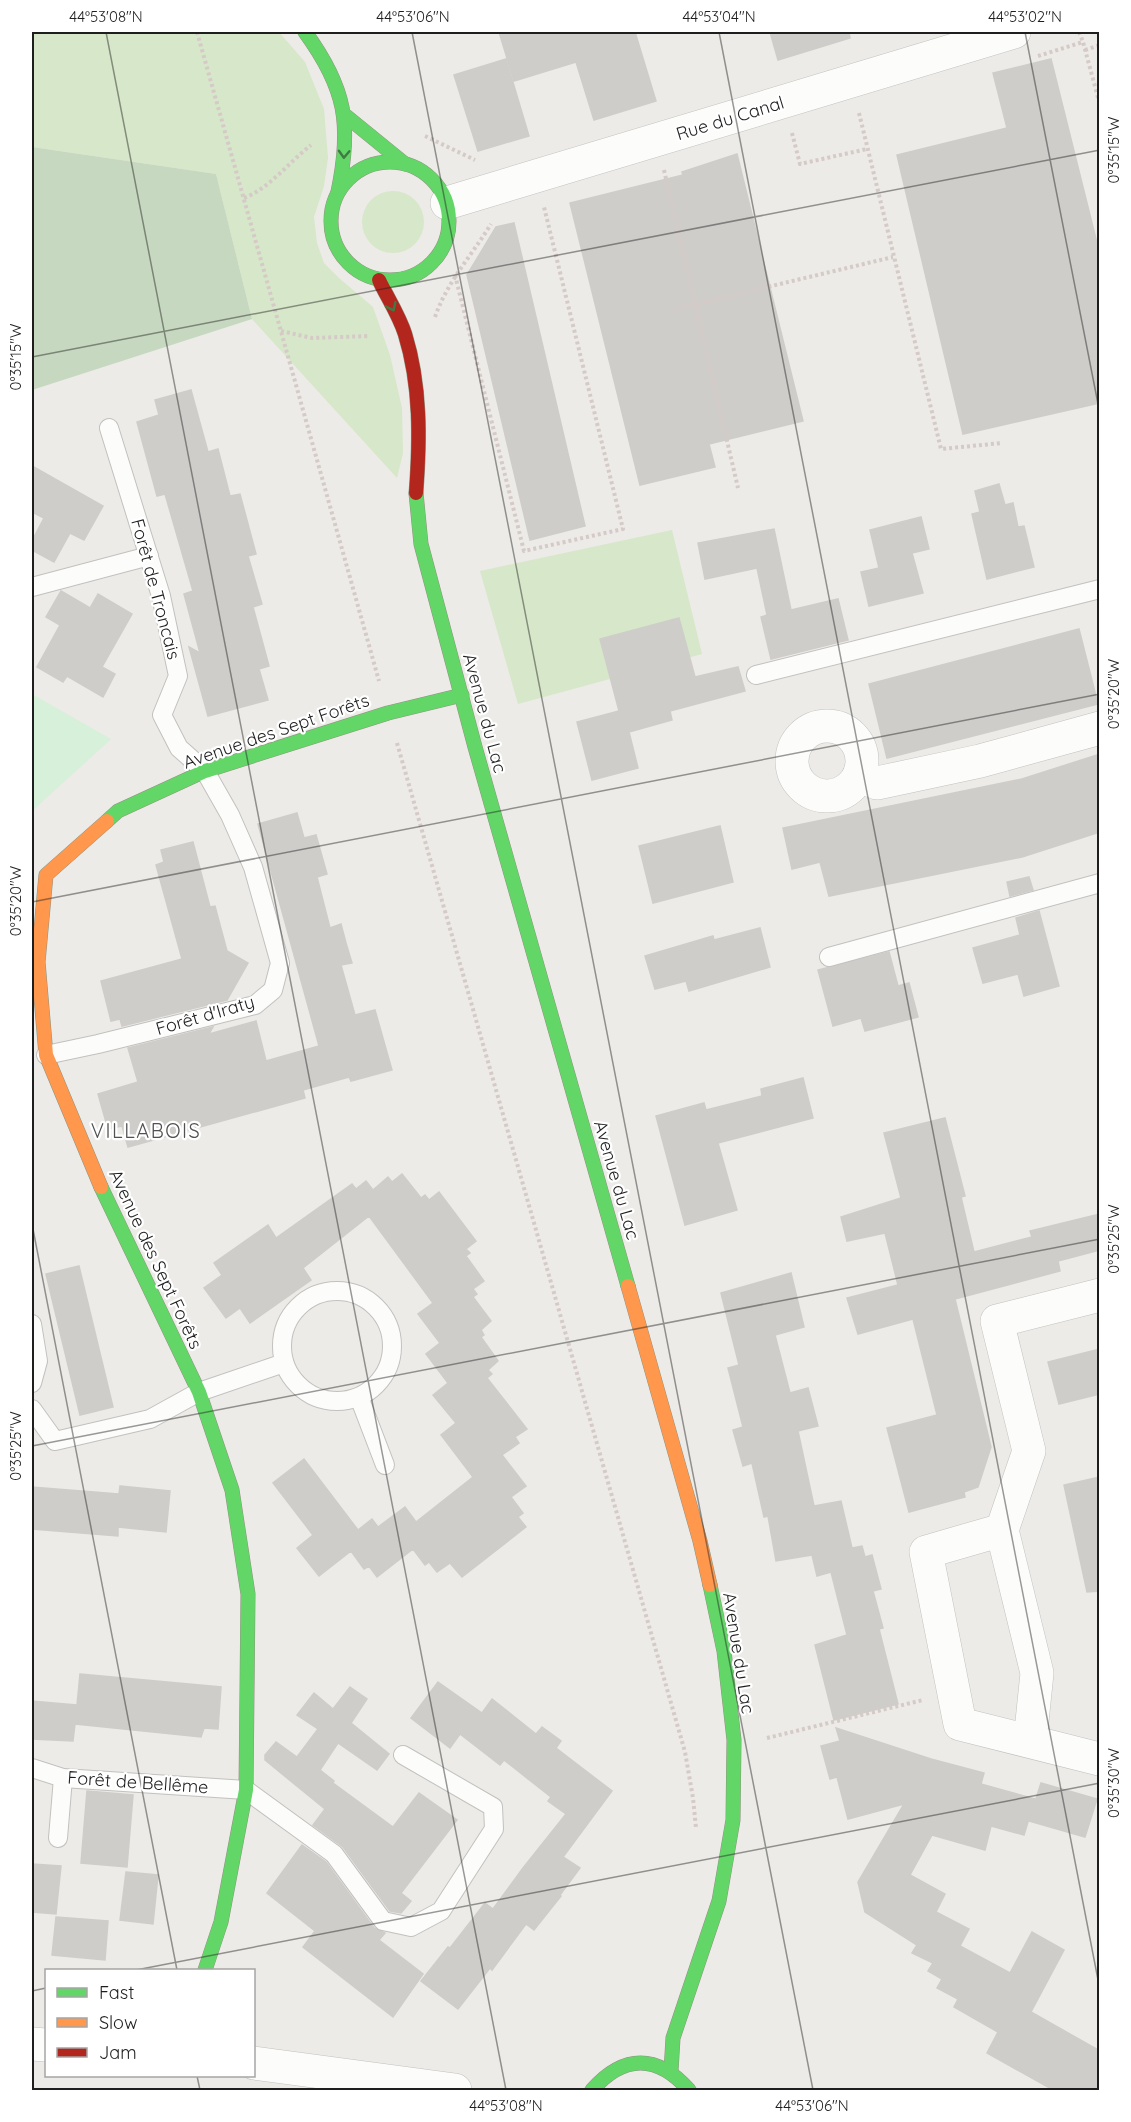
<svg xmlns="http://www.w3.org/2000/svg" width="1131" height="2122" viewBox="0 0 1131 2122" font-family="Quicksand,sans-serif">
<style>
.grass{fill:#d7e7c9}
.forest{fill:#c6d8bf}
.park{fill:#d7f0d9}
.building{fill:#cfcdca;stroke:#cfcdc9;stroke-width:1.5}
.lines{fill:none;stroke-linecap:round;stroke-linejoin:round}
.lane-casing{stroke:#c2c1bf;stroke-width:20}
.street-casing{stroke:#c2c1bf;stroke-width:34}
.fast-casing{stroke:#919481;stroke-width:15}
.slow-casing{stroke:#919481;stroke-width:15}
.jam-casing{stroke:#919481;stroke-width:15}
.path{stroke:#d5cac7;stroke-width:4;stroke-dasharray:3 3;stroke-linecap:butt}
.lane{stroke:#fcfcfb;stroke-width:18}
.street{stroke:#fcfcfb;stroke-width:33}
.fast{stroke:#63d668;stroke-width:14}
.slow{stroke:#ff974d;stroke-width:14}
.jam{stroke:#b3261e;stroke-width:14}
.oneway{stroke:#407a43}
.ticks{fill:none;stroke:#1e1e1e;stroke-width:1.5;stroke-opacity:0.45}
.labels{text-anchor:middle;dominant-baseline:central;stroke-width:4.5;stroke-linejoin:round;paint-order:stroke}
.street-label{font-size:18px;fill:#1e1e1e;stroke:#fff}
.neighbourhood-label{font-size:20px;letter-spacing:1.5px;fill:#515151;stroke:#fff}
.neatline{fill:none;stroke:#1e1e1e;stroke-width:2}
.ticks-label{font-size:15px;text-anchor:middle;fill:#1e1e1e}
</style>
<rect width="100%" height="100%" fill="#ecebe7"/>
<!-- grass -->
<g class="grass">
<path d="M32,32H279L305,62L324,109L328,158L324,186L314,217L317,243L324,263L339,278L373,307L390,355L402,408L403,453L397,478L252,319L216,174L32,147Z"/>
<circle cx="393" cy="222" r="31"/>
<path d="M672,530L702,654L518,704L480,571Z"/>
</g>
<!-- forest -->
<path class="forest" d="M32,147L216,174L252,319L32,390Z"/>
<!-- park -->
<path class="park" d="M32,694L111,739L32,811Z"/>
<!-- building -->
<g class="building">
<path d="M499,32H635L656,101L594,120L576,62L514,81Z"/>
<path d="M770,32H849L850,38L778,60Z"/>
<path d="M506,59L529,136L478,151L454,75Z"/>
<path d="M1051,59L1100,255V403L963,434L897,155L1007,128L993,73Z"/>
<path d="M737,154L803,421L709,444L715,467L640,485L570,203L683,175L682,172Z"/>
<path d="M514,223L585,526L530,540L467,275L496,227Z"/>
<path d="M191,390L208,452L218,449L230,496L240,494L256,554L248,556L262,604L253,607L269,666L259,669L268,700L208,716L189,647L200,653L184,594L193,591L165,494L157,496L137,422L159,415L155,400Z"/>
<path d="M32,466L103,506L84,540L70,533L54,562L32,550V541L44,518L32,512Z"/>
<path d="M999,484L1005,505L1013,503L1018,527L1024,526L1034,567L987,579L972,514L980,512L975,491Z"/>
<path d="M921,517L929,549L912,553L923,593L869,606L861,572L879,568L870,530Z"/>
<path d="M774,529L791,610L838,599L848,640L771,659L761,617L767,615L757,568L705,579L698,543Z"/>
<path d="M61,591L90,608L98,594L132,614L102,667L115,674L103,697L67,676L63,682L37,667L60,625L46,617Z"/>
<path d="M679,618L695,677L738,667L745,691L670,711L672,720L629,732L638,768L592,780L577,722L619,711L600,639Z"/>
<path d="M1079,629L1098,704L887,758L869,684Z"/>
<path d="M1100,754V832L1022,857L829,896L820,862L792,869L783,828L1022,779Z"/>
<path d="M297,813L304,838L316,835L327,874L317,877L330,928L341,924L346,943L352,963L341,965L355,1015L375,1010L392,1070L351,1081L349,1077L303,1090L305,1098L128,1147L122,1126L108,1129L98,1094L138,1082L128,1048L213,1027L209,1034L256,1021L266,1061L319,1046L258,824Z"/>
<path d="M720,826L733,882L653,903L639,846Z"/>
<path d="M193,842L210,907L215,906L227,951L248,963L227,1000L122,1026L120,1019L111,1021L101,981L182,959L156,865L164,862L161,850Z"/>
<path d="M1029,877L1033,890L1010,896L1007,882Z"/>
<path d="M1039,911L1059,986L1024,996L1018,974L983,983L973,948L1020,935L1016,918Z"/>
<path d="M760,928L770,967L689,991L686,981L655,989L645,956L713,936L714,940Z"/>
<path d="M889,952L898,986L909,983L918,1017L865,1031L861,1018L833,1026L818,970Z"/>
<path d="M803,1078L813,1118L718,1143L737,1210L685,1225L656,1116L704,1103L706,1110L762,1096L761,1089Z"/>
<path d="M945,1118L965,1196L961,1197L974,1252L1032,1237L1030,1231L1100,1214V1250L1058,1261L1060,1271L955,1299L991,1447L978,1487L964,1492L965,1497L909,1512L887,1428L937,1415L913,1319L858,1334L847,1298L898,1285L885,1233L847,1241L841,1217L901,1198L884,1133Z"/>
<path d="M402,1174L421,1198L425,1195L429,1200L439,1192L476,1241L466,1249L470,1253L466,1256L484,1281L473,1289L477,1294L473,1297L491,1321L481,1330L484,1335L481,1337L498,1361L488,1370L492,1374L487,1378L527,1429L515,1437L519,1443L502,1455L526,1486L511,1497L523,1513L518,1517L526,1527L462,1577L450,1563L437,1572L429,1562L425,1565L413,1549L377,1577L369,1566L364,1569L351,1551L319,1576L297,1548L313,1535L273,1483L304,1459L358,1530L372,1519L378,1527L405,1507L416,1522L473,1477L441,1435L456,1423L433,1395L448,1383L426,1354L440,1343L418,1314L433,1303L369,1216L303,1268L311,1280L250,1323L240,1308L226,1318L204,1288L222,1275L214,1263L268,1225L276,1238L352,1184L356,1189L366,1181L373,1190L388,1177L392,1182Z"/>
<path d="M79,1266L113,1407L80,1415L46,1274Z"/>
<path d="M791,1273L804,1327L775,1335L790,1393L808,1388L818,1426L798,1431L814,1506L841,1501L852,1548L862,1546L865,1557L872,1555L881,1589L873,1591L883,1628L879,1629L898,1704L834,1720L815,1645L847,1635L831,1572L817,1576L812,1555L776,1561L768,1516L764,1517L752,1463L743,1466L733,1430L743,1427L728,1368L739,1365L721,1293Z"/>
<path d="M1100,1349V1394L1059,1404L1048,1362Z"/>
<path d="M1100,1477V1591L1087,1592L1064,1485Z"/>
<path d="M120,1486L170,1491L166,1532L118,1527V1536L32,1529V1487L119,1494Z"/>
<path d="M80,1674L221,1687L218,1729L204,1728L201,1737L75,1724L73,1741L32,1739V1701L77,1705Z"/>
<path d="M438,1682L482,1713L492,1699L536,1734L542,1727L561,1741L556,1748L612,1791L563,1857L580,1868L560,1895L561,1896L534,1930L526,1924L492,1970L490,1968L458,2009L421,1981L448,1947L450,1948L485,1903L493,1909L523,1868L566,1814L548,1801L551,1797L504,1760L500,1765L460,1734L450,1748L411,1718Z"/>
<path d="M350,1687L367,1699L351,1723L389,1754L377,1770L338,1743L320,1770L334,1781L333,1783L393,1827L419,1793L457,1820L401,1893L411,1901L401,1913L390,1911L343,1847L313,1825L325,1809L265,1760V1755L276,1742L297,1757L318,1729L297,1715L314,1693L333,1709Z"/>
<path d="M836,1728L931,1759L984,1773L981,1784L1035,1799L1024,1835L991,1826L985,1850L932,1835L910,1875L945,1894L936,1912L969,1929L960,1946L1010,1973L1032,1932L1064,1950L1031,2012L1100,2051V2091H1055L987,2053L998,2032L954,2007L958,1999L937,1988L942,1979L928,1971L933,1963L912,1953L917,1945L865,1912L858,1882L904,1804L848,1819L837,1777L830,1779L821,1746L840,1741Z"/>
<path d="M1041,1783L1097,1799L1085,1837L1029,1821Z"/>
<path d="M87,1791L133,1795L127,1867L81,1863Z"/>
<path d="M302,1845L326,1862L374,1928L385,1933L379,1940L423,1974L393,2017L303,1947L315,1931L267,1893Z"/>
<path d="M32,1864L61,1866L56,1914L32,1912Z"/>
<path d="M126,1872L158,1875L153,1924L120,1920Z"/>
<path d="M56,1917L108,1921L105,1960L52,1955Z"/>
</g>
<g class="lines">
<!-- lane casing -->
<g class="lane-casing">
<g id="lane">
<path d="M32,587L149,556"/>
<path d="M756,675L1100,589"/>
<path d="M829,957L1100,883"/>
<path d="M46,1055L98,1044L255,1005L273,990L280,963L253,867L230,815L205,771L179,748L162,715L178,676L161,596L109,428"/>
<circle cx="337" cy="1346" r="55"/>
<path d="M32,1324L38,1361L32,1383"/>
<path d="M359,1397L385,1465"/>
<path d="M32,1409L55,1441L150,1419L199,1392L284,1363"/>
<path d="M32,1768L63,1778L246,1790L334,1854L383,1921L411,1927L441,1911L494,1829L493,1807L403,1755"/>
<path d="M58,1838L63,1778"/>
</g>
</g>
<!-- street casing -->
<g class="street-casing">
<g id="street">
<path d="M447,203L1014,32"/>
<circle cx="827" cy="761" r="35"/>
<path d="M859,776L877,783L980,761L1100,728"/>
<path d="M1002,1530L1037,1673L1030,1741"/>
<path d="M1099,1759L960,1724L926,1552L1002,1530L1029,1451L997,1321L1100,1295"/>
<path d="M32,2044L46,2045"/>
<path d="M254,2063L455,2090"/>
</g>
</g>
<!-- fast casing -->
<g class="fast-casing">
<g id="fast">
<path d="M305,32C346,88 352,125 338,192"/>
<path d="M346,116L405,164"/>
<circle cx="390" cy="221" r="59"/>
<path d="M416,493L421,544L475,747L628,1286"/>
<path d="M107,821L118,811L205,771L388,713L462,695"/>
<path d="M101,1187L199,1392L232,1490L248,1594L246,1790L221,1922L205,1970"/>
<path d="M671,2071L673,2038L719,1901L733,1820L734,1740L724,1651L710,1585"/>
<path d="M592,2090C624,2054 657,2054 689,2090"/>
</g>
</g>
<!-- slow casing -->
<g class="slow-casing">
<g id="slow">
<path d="M101,1187L46,1055L38,962L46,875L107,821"/>
<path d="M628,1286L700,1541L710,1585"/>
</g>
</g>
<!-- jam casing -->
<g class="jam-casing">
<path id="jam" d="M379,280C387,297 399,315 405,334C421,386 420,440 416,493"/>
</g>
<!-- path -->
<g class="path">
<path d="M197,32L379,681"/>
<path d="M1079,32L1083,42"/>
<path d="M1085,50L1100,45"/>
<path d="M1038,56L1083,42L1100,105"/>
<path d="M859,113L941,449L1002,443"/>
<path d="M792,133L800,164L867,149"/>
<path d="M425,136L475,160"/>
<path d="M664,170L738,488"/>
<path d="M244,198C270,188 289,162 311,145"/>
<path d="M455,275L524,551L623,529L544,207"/>
<path d="M675,309L893,257"/>
<path d="M435,317C447,282 472,255 491,224"/>
<path d="M281,331L312,338L369,336"/>
<path d="M397,743L685,1752L693,1798L696,1828"/>
<path d="M767,1738L923,1700"/>
</g>
<!-- lane -->
<use href="#lane" class="lane"/>
<!-- street -->
<use href="#street" class="street"/>
<!-- fast -->
<use href="#fast" class="fast"/>
<!-- slow -->
<use href="#slow" class="slow"/>
<!-- jam -->
<use href="#jam" class="jam"/>
</g>
<!-- one-way arrows -->
<defs><path id="oneway-chevron" d="M-2-3.5L2.5 0L-2 3.5" fill="none" stroke-width="1.6" stroke-linecap="round" stroke-linejoin="round" transform="scale(1.5)"/></defs>
<g class="oneway">
<use href="#oneway-chevron" transform="translate(344 154) rotate(92)"/>
<use href="#oneway-chevron" transform="translate(392 307) rotate(64)"/>
</g>
<!-- ticks -->
<path class="ticks" d="M106,32L506,2090M412,32L813,2090M719,32L1100,1990M1025,32L1100,414M32,357L1100,150M32,902L1100,694M32,1224L177,1970M32,1446L1100,1239M136,1970L1100,1783M32,1991L46,1988M197,2076L200,2090"/>
<g class="labels">
<!-- street labels -->
<g class="street-label">
<text transform="translate(730 118) rotate(-17)">Rue du Canal</text>
<text transform="translate(156 589) rotate(75)">Forêt de Troncais</text>
<text transform="translate(485 713) rotate(75)">Avenue du Lac</text>
<text transform="translate(276 731) rotate(-19)">Avenue des Sept Forêts</text>
<text transform="translate(205 1015) rotate(-16)">Forêt d'Iraty</text>
<text transform="translate(617 1180) rotate(74)">Avenue du Lac</text>
<text transform="translate(156 1259) rotate(65)">Avenue des Sept Forêts</text>
<text transform="translate(739 1653) rotate(81)">Avenue du Lac</text>
<text transform="translate(138 1782) rotate(4)">Forêt de Bellême</text>
</g>
<!-- neighbourhood labels -->
<g class="neighbourhood-label">
<text x="146" y="1130">VILLABOIS</text>
</g>
</g>
<!-- border -->
<rect width="1131" height="2122" fill="none" stroke="#ffffff" stroke-width="66"/>
<!-- legend -->
<rect x="45" y="1969" width="210" height="108" fill="#ffffff" stroke="#a5a5a5" stroke-width="1.5"/>
<rect x="57" y="1988" width="30" height="9" fill="#63d668" stroke="#a5a5a5" stroke-width="1.5"/>
<text x="99" y="1999" font-size="18" fill="#1e1e1e">Fast</text>
<rect x="57" y="2018" width="30" height="9" fill="#ff974d" stroke="#a5a5a5" stroke-width="1.5"/>
<text x="99" y="2029" font-size="18" fill="#1e1e1e">Slow</text>
<rect x="57" y="2048" width="30" height="9" fill="#b3261e" stroke="#a5a5a5" stroke-width="1.5"/>
<text x="99" y="2059" font-size="18" fill="#1e1e1e">Jam</text>
<rect x="33" y="33" width="1065" height="2056" class="neatline"/>
<g class="ticks-label">
<text x="106" y="22">44°53'08"N</text>
<text x="413" y="22">44°53'06"N</text>
<text x="719" y="22">44°53'04"N</text>
<text x="1025" y="22">44°53'02"N</text>
<text transform="translate(1114 150) rotate(-90)" y="5">0°35'15"W</text>
<text transform="translate(16 357) rotate(-90)" y="5">0°35'15"W</text>
<text transform="translate(1114 694) rotate(-90)" y="5">0°35'20"W</text>
<text transform="translate(16 901) rotate(-90)" y="5">0°35'20"W</text>
<text transform="translate(1114 1239) rotate(-90)" y="5">0°35'25"W</text>
<text transform="translate(16 1446) rotate(-90)" y="5">0°35'25"W</text>
<text transform="translate(1114 1783) rotate(-90)" y="5">0°35'30"W</text>
<text x="506" y="2111">44°53'08"N</text>
<text x="812" y="2111">44°53'06"N</text>
</g>
</svg>
